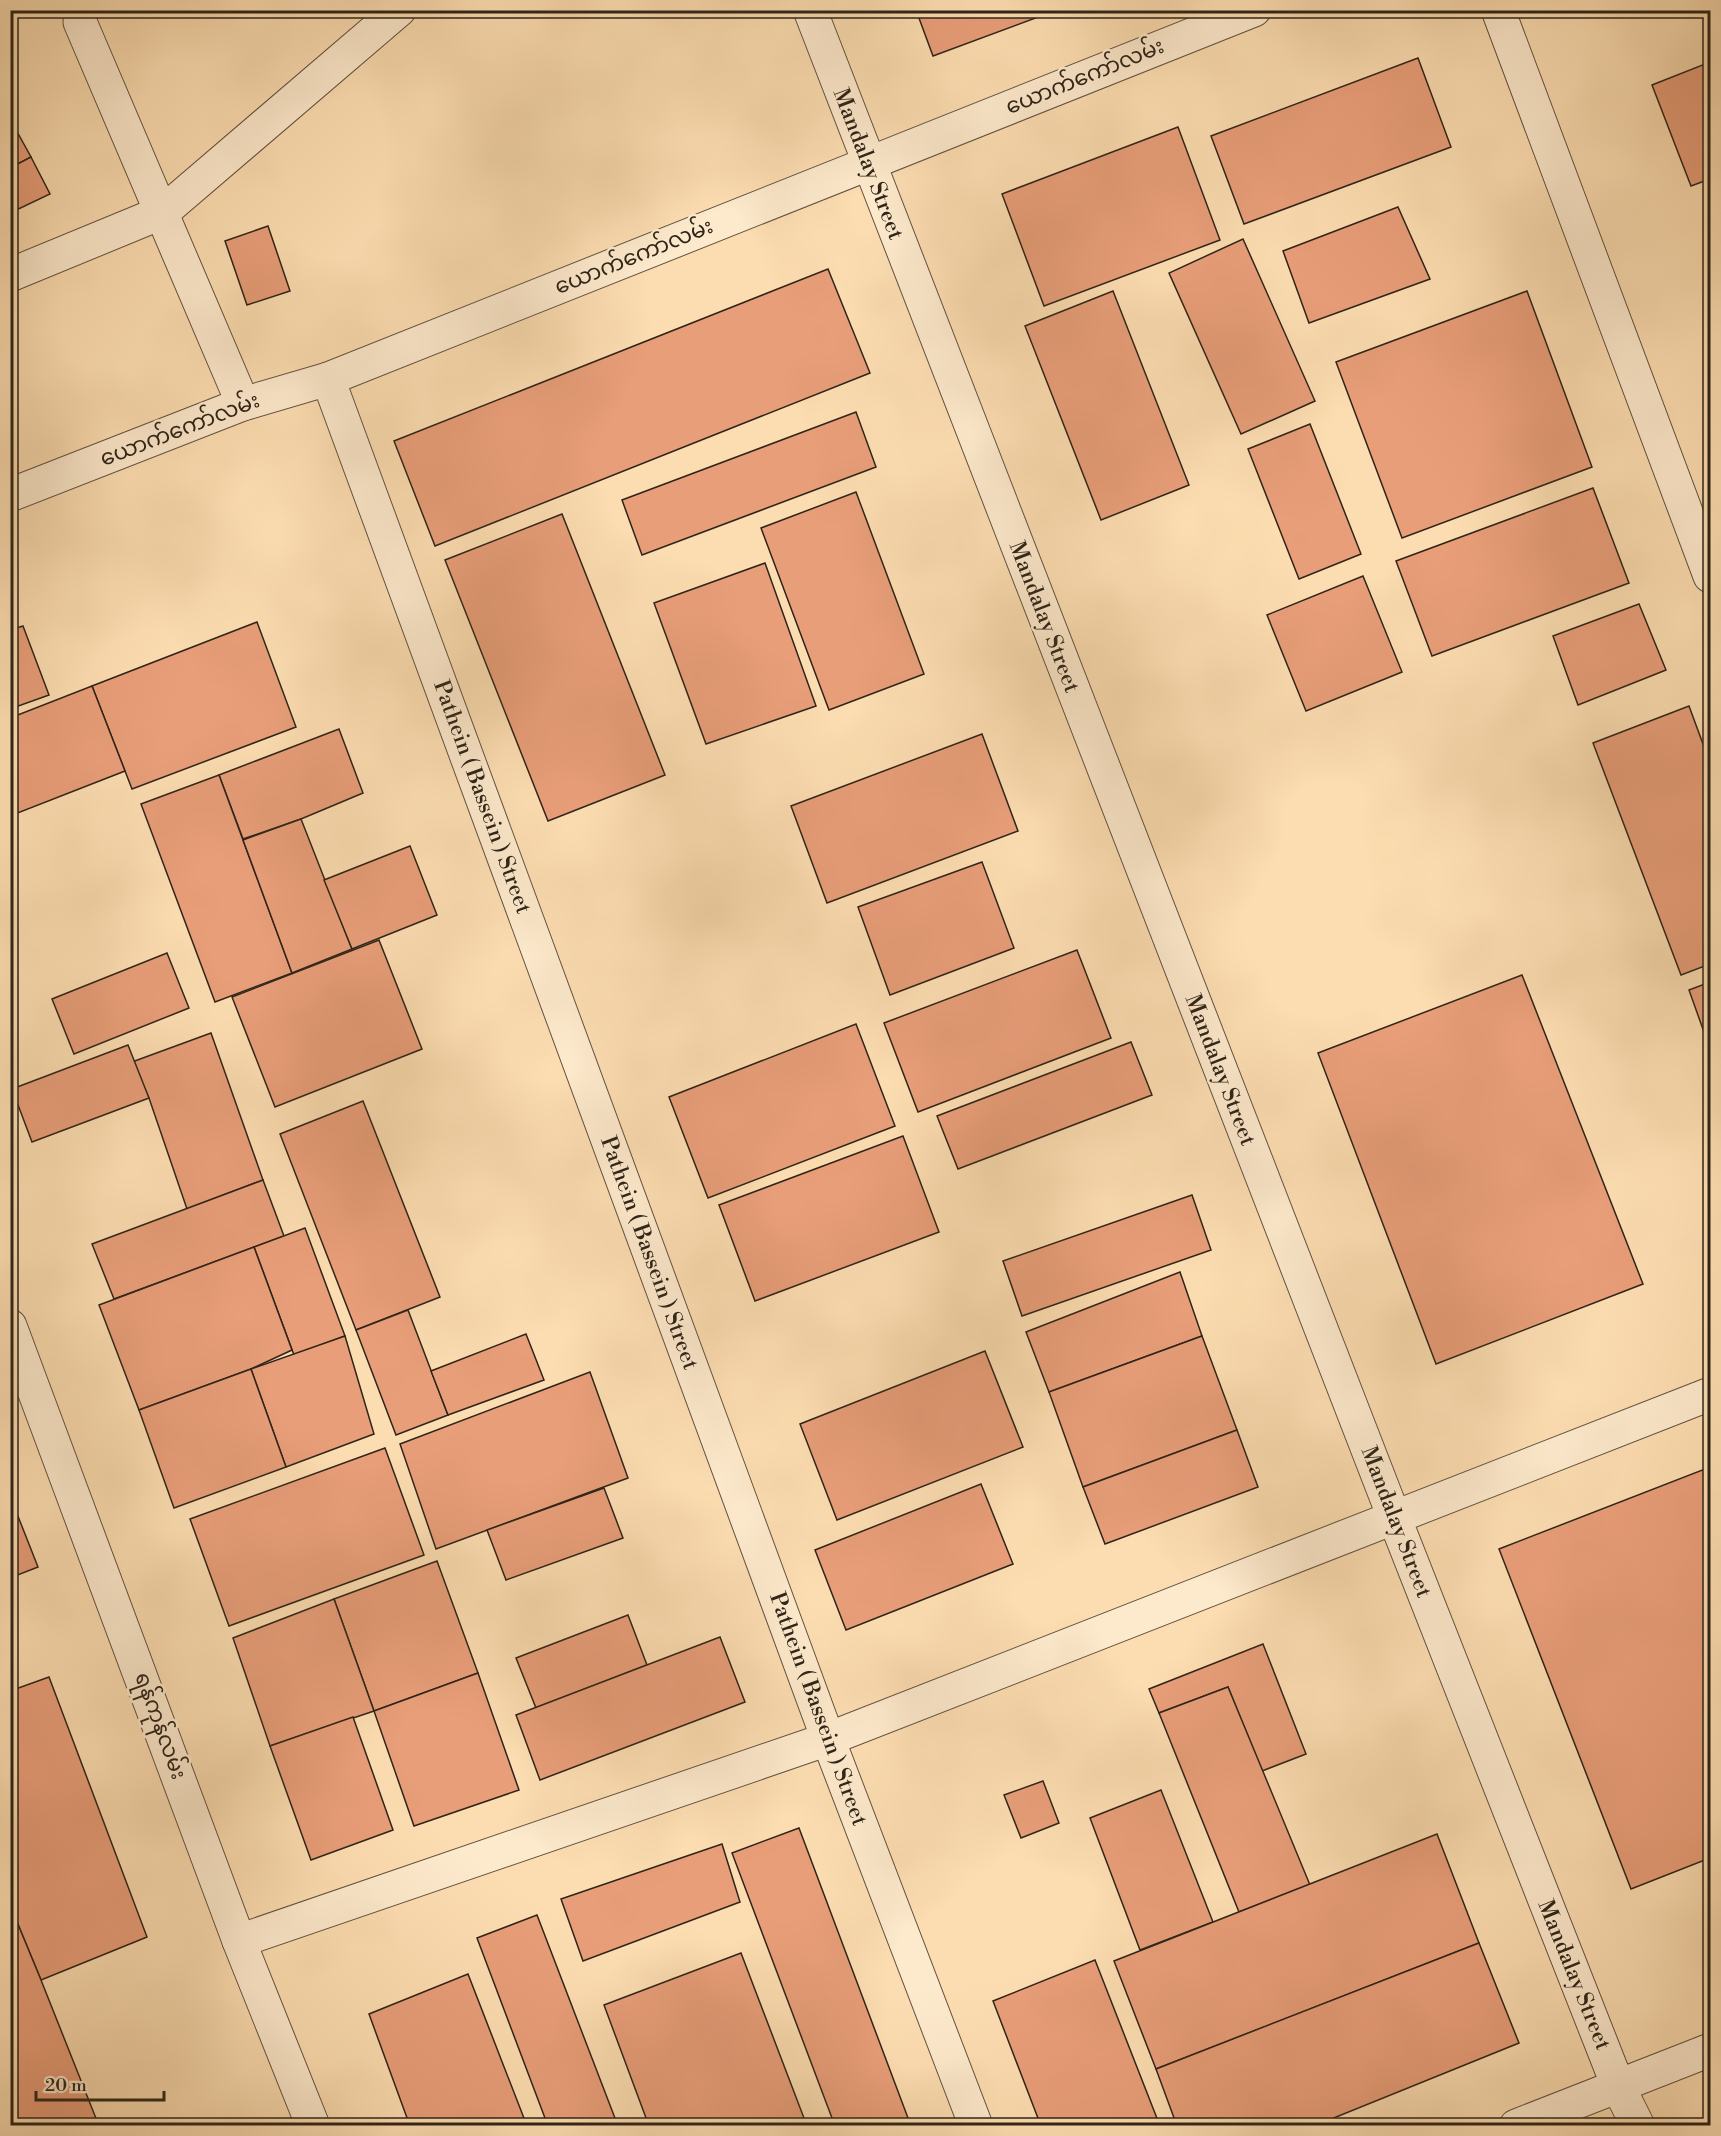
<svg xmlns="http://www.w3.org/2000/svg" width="1721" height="2136" viewBox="0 0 1721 2136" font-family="'Libre Bodoni','Noto Sans Myanmar',serif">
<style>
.building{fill:#e89e79;stroke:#2e2419;stroke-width:1.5}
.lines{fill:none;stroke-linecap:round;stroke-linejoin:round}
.minor-casing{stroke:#62523f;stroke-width:35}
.minor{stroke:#fde9cc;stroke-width:33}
.labels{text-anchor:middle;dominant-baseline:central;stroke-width:5;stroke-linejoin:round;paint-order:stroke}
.street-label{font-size:22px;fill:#2e2419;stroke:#fde9cc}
</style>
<rect width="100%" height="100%" fill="#fcddb1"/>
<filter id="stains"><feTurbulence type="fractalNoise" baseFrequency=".00333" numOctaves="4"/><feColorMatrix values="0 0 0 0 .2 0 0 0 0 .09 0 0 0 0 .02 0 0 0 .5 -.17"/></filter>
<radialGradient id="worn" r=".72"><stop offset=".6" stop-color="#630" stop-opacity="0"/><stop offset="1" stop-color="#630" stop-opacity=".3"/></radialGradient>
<!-- building -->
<g class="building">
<path d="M916,10H1057L933,56Z"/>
<path d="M1418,58L1451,147L1244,224L1211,136Z"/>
<path d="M1710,62V179L1691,186L1652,85Z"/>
<path d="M10,119L31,157L10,168Z"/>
<path d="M1178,127L1220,240L1044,306L1002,194Z"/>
<path d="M31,157L50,194L10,213V168Z"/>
<path d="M1398,207L1430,279L1309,323L1283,251Z"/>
<path d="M268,226L290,291L247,305L225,241Z"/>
<path d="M1243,239L1315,401L1241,434L1169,273Z"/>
<path d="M828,269L870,373L435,546L394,441Z"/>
<path d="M1113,291L1189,485L1101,520L1025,326Z"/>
<path d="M1527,291L1592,467L1402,538L1336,362Z"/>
<path d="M856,412L876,467L642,555L622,500Z"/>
<path d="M1310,424L1361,554L1299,579L1248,449Z"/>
<path d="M1593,488L1629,583L1432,656L1396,561Z"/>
<path d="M856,492L924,674L829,710L761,528Z"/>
<path d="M562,514L665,775L548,821L445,560Z"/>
<path d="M765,563L816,706L706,744L654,603Z"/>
<path d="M1363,576L1402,672L1306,711L1267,615Z"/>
<path d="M1639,604L1666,670L1578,705L1553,636Z"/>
<path d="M257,622L296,727L132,789L92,686Z"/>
<path d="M23,626L49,695L10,709V630Z"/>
<path d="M92,686L125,771L10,816V718Z"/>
<path d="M1689,706L1710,763V964L1681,975L1593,743Z"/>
<path d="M339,729L363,793L301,819L243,839L219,775Z"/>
<path d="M982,734L1018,831L827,903L791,806Z"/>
<path d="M219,775L292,973L215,1002L141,804Z"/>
<path d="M301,819L352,949L292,973L243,840Z"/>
<path d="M410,846L437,915L352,949L324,880Z"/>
<path d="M982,862L1014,948L890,995L858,907Z"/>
<path d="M379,940L422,1049L275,1107L232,997Z"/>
<path d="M1077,950L1111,1038L918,1112L884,1023Z"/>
<path d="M167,953L189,1008L74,1054L52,999Z"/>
<path d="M1522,975L1643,1284L1436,1364L1318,1053Z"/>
<path d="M1710,982V1049L1689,990Z"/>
<path d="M856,1024L895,1126L708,1198L669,1097Z"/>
<path d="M211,1033L263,1180L187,1209L149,1098L132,1062Z"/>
<path d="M1131,1042L1152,1095L958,1169L937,1116Z"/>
<path d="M128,1045L149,1098L32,1142L12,1089Z"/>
<path d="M363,1101L440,1297L356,1330L280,1134Z"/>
<path d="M903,1136L939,1232L755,1301L719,1205Z"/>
<path d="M263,1180L284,1236L114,1299L92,1244Z"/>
<path d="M1192,1195L1211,1250L1022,1316L1003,1261Z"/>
<path d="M305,1228L345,1336L294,1355L254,1247Z"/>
<path d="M254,1247L292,1350L251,1369L139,1410L99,1305Z"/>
<path d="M1180,1272L1202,1336L1049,1392L1026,1332Z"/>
<path d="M408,1310L448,1415L396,1435L356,1330Z"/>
<path d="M526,1334L544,1380L448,1415L431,1371Z"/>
<path d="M345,1336L374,1434L286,1467L251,1369Z"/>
<path d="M1202,1336L1237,1430L1083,1487L1049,1392Z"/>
<path d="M985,1351L1023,1447L837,1520L800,1424Z"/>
<path d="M251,1369L286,1467L174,1508L139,1410Z"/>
<path d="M590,1372L628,1478L436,1549L400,1444Z"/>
<path d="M1237,1430L1258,1487L1105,1544L1083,1487Z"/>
<path d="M385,1448L424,1555L229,1626L190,1519Z"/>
<path d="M1710,1467V1858L1631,1889L1499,1549Z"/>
<path d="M981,1484L1013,1564L846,1630L815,1550Z"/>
<path d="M604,1488L623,1538L506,1580L487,1530Z"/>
<path d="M10,1496L38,1567L10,1578Z"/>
<path d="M437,1561L478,1673L374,1711L334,1599Z"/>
<path d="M334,1599L374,1711L270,1746L233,1638Z"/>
<path d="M628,1615L647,1665L536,1708L516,1658Z"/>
<path d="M720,1637L745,1702L540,1780L516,1715Z"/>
<path d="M1263,1644L1306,1754L1262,1771L1228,1687L1159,1713L1149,1689Z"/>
<path d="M478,1673L519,1790L414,1826L374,1711Z"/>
<path d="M49,1677L147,1937L41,1980L10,1905V1691Z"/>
<path d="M1228,1687L1310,1885L1239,1912L1159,1713Z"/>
<path d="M353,1717L393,1830L311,1860L270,1746Z"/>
<path d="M1043,1781L1059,1823L1021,1838L1004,1795Z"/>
<path d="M1161,1790L1213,1922L1140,1950L1090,1818Z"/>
<path d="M799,1828L911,2126H835L732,1853Z"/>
<path d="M1437,1834L1479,1943L1156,2069L1114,1961Z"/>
<path d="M722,1844L740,1902L583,1961L561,1899Z"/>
<path d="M10,1905L41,1980L99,2126H10Z"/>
<path d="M537,1915L618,2126H548L477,1938Z"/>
<path d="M1479,1943L1519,2043L1314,2126H1177L1156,2069Z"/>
<path d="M741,1953L807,2126H649L604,2005Z"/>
<path d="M1095,1960L1160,2126H1041L993,2001Z"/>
<path d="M468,1974L527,2126H410L369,2014Z"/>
</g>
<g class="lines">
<!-- minor casing -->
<g class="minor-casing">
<g id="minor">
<path d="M810,10L1394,1517L1618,2086L1638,2126"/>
<path d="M1498,10L1710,576"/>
<path d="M80,22L243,404"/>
<path d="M10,275L163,212L399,10"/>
<path d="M328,379L828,1739L976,2126"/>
<path d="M10,495L243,404L328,379L1254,10"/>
<path d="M10,1326L239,1941L313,2126"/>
<path d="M239,1941L828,1739L1710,1394"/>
<path d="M1516,2126L1710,2050"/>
</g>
</g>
<!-- minor -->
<use href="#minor" class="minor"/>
</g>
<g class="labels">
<!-- street labels -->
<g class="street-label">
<text transform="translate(1085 77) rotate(-22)">ယောက်ကော်လမ်း</text>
<text transform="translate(868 164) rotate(69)">Mandalay Street</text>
<text transform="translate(634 257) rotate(-22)">ယောက်ကော်လမ်း</text>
<text transform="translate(180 430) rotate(-21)">ယောက်ကော်လမ်း</text>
<text transform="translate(1044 617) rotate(69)">Mandalay Street</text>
<text transform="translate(482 797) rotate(70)">Pathein ( Bassein ) Street</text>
<text transform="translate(1220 1070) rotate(69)">Mandalay Street</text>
<text transform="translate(649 1253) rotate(70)">Pathein ( Bassein ) Street</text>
<text transform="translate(1396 1522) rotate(69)">Mandalay Street</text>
<text transform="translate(818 1709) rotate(70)">Pathein ( Bassein ) Street</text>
<text transform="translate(160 1726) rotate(70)">ရန်ကုန်လမ်း</text>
<text transform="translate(1574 1975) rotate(68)">Mandalay Street</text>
</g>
</g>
<!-- margin -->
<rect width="1721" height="2136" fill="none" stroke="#fcddb1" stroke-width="36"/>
<rect x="12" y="12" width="1697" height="2112" fill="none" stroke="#2e2419" stroke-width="3"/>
<rect x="18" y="18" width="1685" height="2100" fill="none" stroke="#2e2419" stroke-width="1.5"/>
<!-- scale -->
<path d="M36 2091v9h128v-9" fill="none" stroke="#2e2419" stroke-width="3"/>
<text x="45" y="2091" font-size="18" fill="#2e2419" stroke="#fde9cc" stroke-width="4.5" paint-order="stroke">20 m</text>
<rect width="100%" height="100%" filter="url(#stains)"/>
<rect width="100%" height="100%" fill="url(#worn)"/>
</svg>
